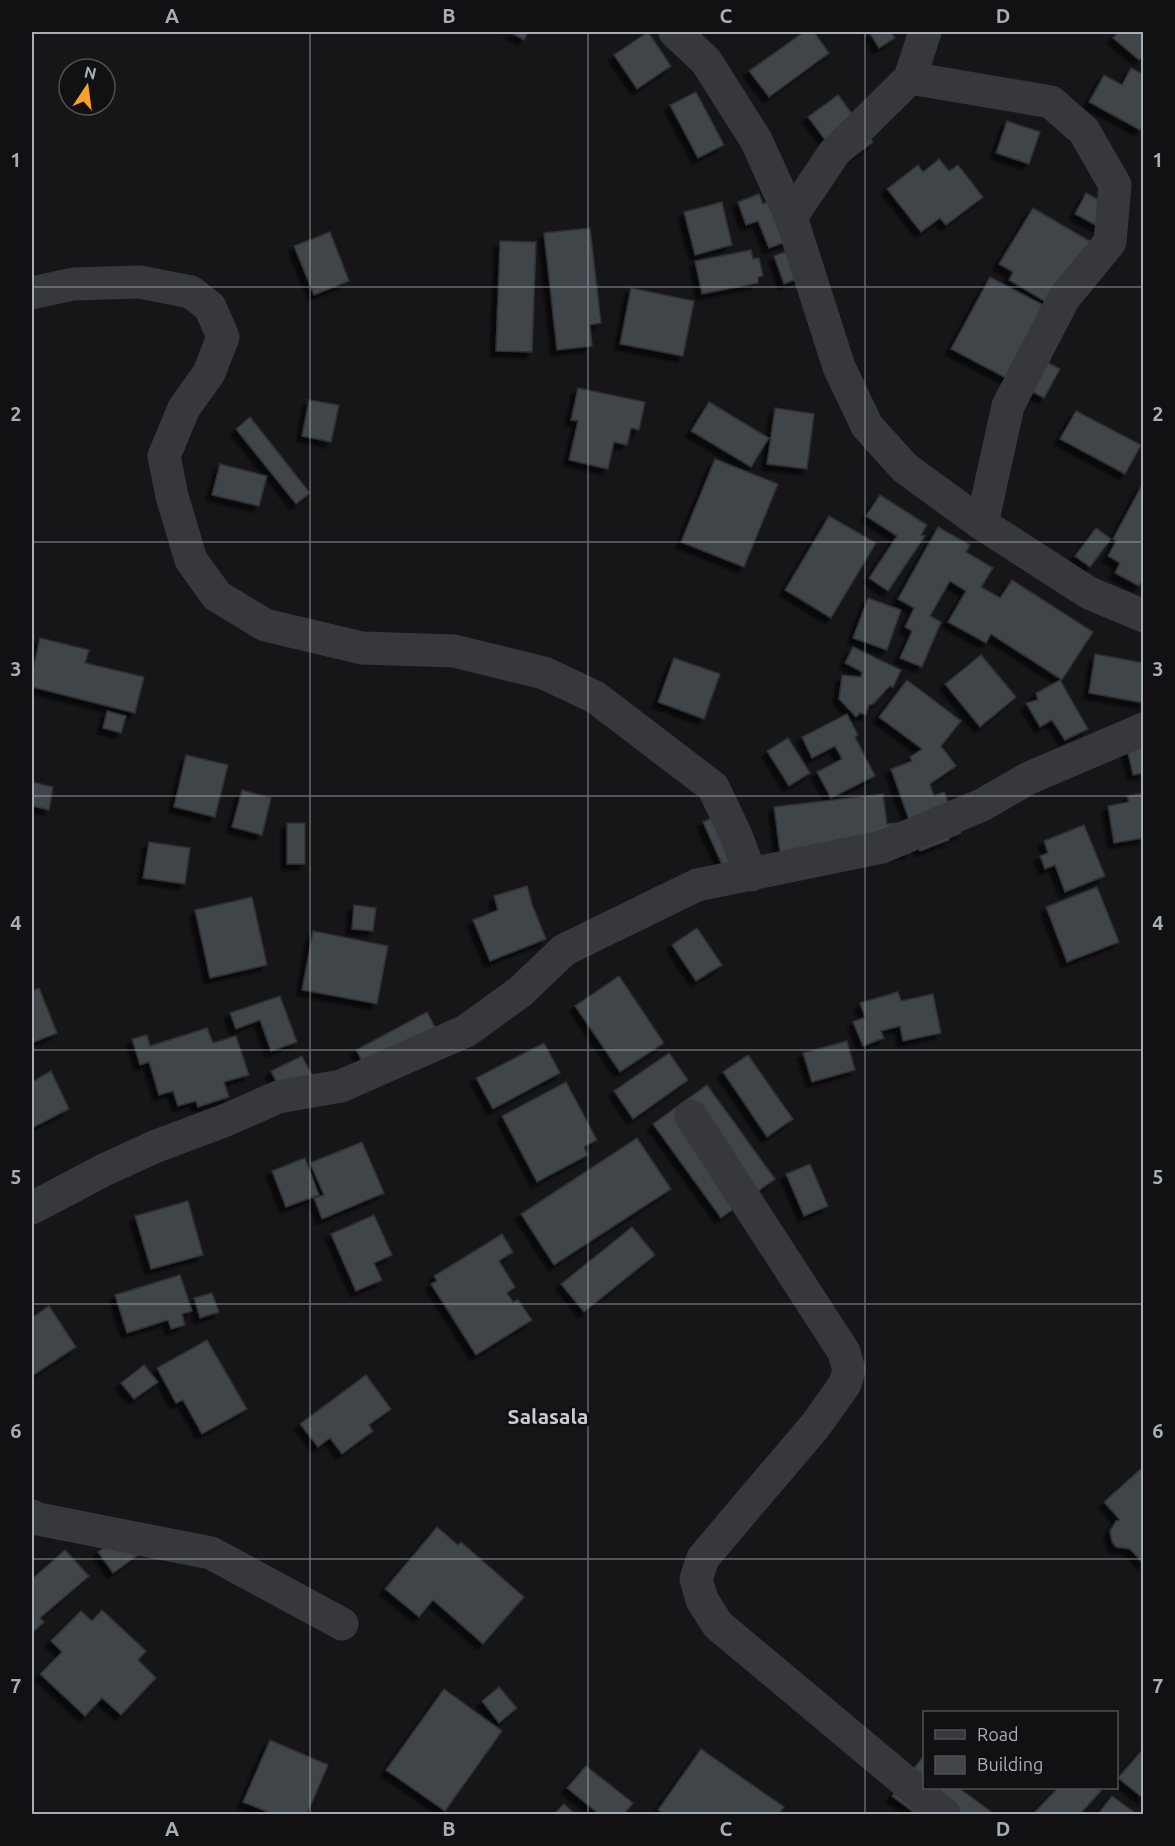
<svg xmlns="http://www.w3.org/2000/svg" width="1175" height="1846" viewBox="0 0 1175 1846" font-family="Ubuntu,sans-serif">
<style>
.building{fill:#414448;stroke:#2f3034;stroke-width:1.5;filter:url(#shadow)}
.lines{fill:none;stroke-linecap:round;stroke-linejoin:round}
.minor{stroke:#36383d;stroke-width:33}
.grid{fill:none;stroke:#a7aeb8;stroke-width:1.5;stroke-opacity:0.55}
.labels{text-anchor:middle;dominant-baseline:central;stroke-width:6;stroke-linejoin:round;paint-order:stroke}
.quarter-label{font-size:21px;font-weight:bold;fill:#c8ccd4;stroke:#111113}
.neatline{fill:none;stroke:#a7aeb8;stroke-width:2}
.grid-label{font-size:20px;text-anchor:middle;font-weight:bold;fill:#a7aeb8}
</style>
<defs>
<filter id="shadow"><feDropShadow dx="-5.5" dy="5.5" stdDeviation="1.5" flood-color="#0009"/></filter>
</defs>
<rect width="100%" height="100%" fill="#161618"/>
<!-- building -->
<g class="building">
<path d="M510,32H528L524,40Z"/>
<path d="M648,32L671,66L637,89L614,55Z"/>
<path d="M804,32H814L829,53L769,97L749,71Z"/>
<path d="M869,32H891L895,38L879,48Z"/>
<path d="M1119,32H1144V55L1139,60L1113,38Z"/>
<path d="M1131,68L1144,75V124L1140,130L1089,102L1104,75L1122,85Z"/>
<path d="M696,92L724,145L698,158L670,105Z"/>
<path d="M838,95L873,142L843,164L808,117Z"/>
<path d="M1007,121L1040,132L1029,164L996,153Z"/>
<path d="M939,159L949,171L958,165L983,197L946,225L940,218L921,232L887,189L918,165L923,172Z"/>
<path d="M1086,193L1119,211L1107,231L1075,214Z"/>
<path d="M759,194L763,204L775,199L791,240L769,248L758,221L746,225L738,202Z"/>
<path d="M722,202L732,245L695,255L684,212Z"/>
<path d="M1033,208L1110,253L1048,303L1009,280L1013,272L999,264Z"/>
<path d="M590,228L601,323L590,325L592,346L557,350L544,233Z"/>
<path d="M330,232L349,281L314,295L294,246Z"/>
<path d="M500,241L536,242L532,352L496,351Z"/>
<path d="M796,248L805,276L784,284L774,256Z"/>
<path d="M751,250L753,259L759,258L763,276L758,277V283L702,294L695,261Z"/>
<path d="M990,277L1047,307L1024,350L1060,369L1044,398L951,349Z"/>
<path d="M631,288L694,301L683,356L620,344Z"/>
<path d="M578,388L645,402L639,430L631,428L627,445L614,442L608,469L569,460L578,421L571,420Z"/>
<path d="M309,400L339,405L331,442L302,436Z"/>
<path d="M709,402L769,438L751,467L691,431Z"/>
<path d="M775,408L814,414L807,469L767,464Z"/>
<path d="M1076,411L1141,445L1125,474L1060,439Z"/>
<path d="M250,417L310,493L296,504L236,429Z"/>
<path d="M715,459L778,484L744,567L681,542Z"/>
<path d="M220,464L267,476L259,506L212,495Z"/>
<path d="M1142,485L1144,486V577L1139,586L1115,573L1120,563L1108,556L1116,541L1113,539Z"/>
<path d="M880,495L927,525L921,535L925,536L888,591L869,578L897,536L866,516Z"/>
<path d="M829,516L876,543L831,618L785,590Z"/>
<path d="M938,527L970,545L966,552L993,568L981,587L1000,598L1012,580L1093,632L1062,680L991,634L986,643L948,622L966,591L950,581L930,616L941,622L922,667L900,658L912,631L905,627L914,608L898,599Z"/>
<path d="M1096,528L1111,539L1090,567L1075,556Z"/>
<path d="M868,598L901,610L887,650L853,638Z"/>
<path d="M40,638L89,650L85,663L144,677L135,713L32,687V674Z"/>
<path d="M853,647L901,670L893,687L890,686L873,704L869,705L866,715L860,713L856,717L839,699L842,675L861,677L862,672L845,663Z"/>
<path d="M1095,654L1144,663V703L1089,693Z"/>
<path d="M981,655L1016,697L980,727L945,684Z"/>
<path d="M674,658L720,674L704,719L658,702Z"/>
<path d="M907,680L961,721L941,746L956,766L930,784L934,796L944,792L961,833L949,838V840L920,851L891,769L912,761L910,757L922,749L879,717Z"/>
<path d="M1060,680L1088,729L1065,740L1052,720L1040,727L1026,703L1038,700L1036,693Z"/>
<path d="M107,711L126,716L121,733L103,728Z"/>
<path d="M847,714L858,735L855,737L875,776L831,798L817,772L842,759L835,746L812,758L802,737Z"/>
<path d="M788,738L810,773L789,786L767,751Z"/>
<path d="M1144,741V773L1133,775L1126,744Z"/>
<path d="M186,755L228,765L215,817L174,807Z"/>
<path d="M32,782L53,787L49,810L32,806Z"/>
<path d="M242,790L271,798L262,835L232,827Z"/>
<path d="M1144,793V838L1114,843L1108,806L1129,802L1127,796Z"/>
<path d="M883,794L887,824L907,822L910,853L782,867L774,807Z"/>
<path d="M734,808L755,855L724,869L703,822Z"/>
<rect x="287" y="823" width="18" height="41"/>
<path d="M1084,825L1105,876L1065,892L1055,865L1045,869L1040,856L1048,853L1044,841Z"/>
<path d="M149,842L190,848L185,884L143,878Z"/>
<path d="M527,886L532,904L546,939L490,961L473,920L498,910L494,896Z"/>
<path d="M1097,887L1119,942L1067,962L1046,907Z"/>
<path d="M252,897L267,965L210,978L195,910Z"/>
<path d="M354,905L376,908L373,931L352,929Z"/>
<path d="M697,928L722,965L696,981L672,945Z"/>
<path d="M313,931L388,946L377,1004L302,990Z"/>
<path d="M619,976L664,1043L620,1072L575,1006Z"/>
<path d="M39,988L57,1033L32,1043V991Z"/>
<path d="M898,992L901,1001L933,994L941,1033L903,1041L900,1026L881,1031L884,1038L863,1046L853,1022L865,1017L860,1003Z"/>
<path d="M280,996L297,1042L271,1051L260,1020L236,1029L230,1013Z"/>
<path d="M427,1012L439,1035L369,1073L356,1050Z"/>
<path d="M207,1028L213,1043L236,1036L249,1075L224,1082L229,1097L198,1107L196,1101L178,1106L173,1091L159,1095L149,1062L140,1065L132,1039L147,1035L150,1046Z"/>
<path d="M847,1041L855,1070L812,1082L803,1053Z"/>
<path d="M544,1043L560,1073L493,1109L476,1078Z"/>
<path d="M669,1053L688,1080L633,1119L614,1091Z"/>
<path d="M748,1055L793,1119L767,1137L723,1072Z"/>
<path d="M302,1056L315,1081L284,1097L271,1071Z"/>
<path d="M51,1071L69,1109L32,1128V1082Z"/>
<path d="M566,1082L597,1140L584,1147L588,1155L537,1182L502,1116Z"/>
<path d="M707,1085L775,1179L721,1218L653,1124Z"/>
<path d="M637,1138L671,1189L554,1265L521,1214Z"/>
<path d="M362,1142L384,1193L322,1219L314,1198L324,1195L310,1163Z"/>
<path d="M305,1158L319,1195L286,1207L272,1171Z"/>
<path d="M810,1164L828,1206L804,1216L786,1174Z"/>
<path d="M188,1201L203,1255L151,1269L135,1216Z"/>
<path d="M374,1215L392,1255L374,1263L382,1280L356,1291L331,1234Z"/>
<path d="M632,1227L655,1255L584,1312L561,1284Z"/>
<path d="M502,1234L513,1252L499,1261L515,1287L507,1293L513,1302L518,1300L532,1320L476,1355L431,1284L437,1281L434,1276Z"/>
<path d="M180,1275L192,1311L182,1314L185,1325L171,1329L168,1320L127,1333L115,1295Z"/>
<path d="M212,1293L219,1312L200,1318L194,1298Z"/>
<path d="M49,1306L76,1347L32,1376V1318Z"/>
<path d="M207,1340L247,1409L202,1434L183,1400L176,1403L157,1368Z"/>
<path d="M144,1365L158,1382L134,1399L121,1383Z"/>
<path d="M366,1375L391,1409L369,1425L373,1431L342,1454L330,1438L318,1447L300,1424Z"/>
<path d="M1144,1466V1564L1130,1549L1116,1547L1112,1542L1110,1531L1116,1521L1120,1520L1104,1502Z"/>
<path d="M437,1527L458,1545L461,1542L524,1597L483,1644L433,1600L419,1617L385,1589Z"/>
<path d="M123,1534L138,1555L113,1573L98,1552Z"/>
<path d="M65,1550L89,1576L40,1618L44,1622L32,1633V1579Z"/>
<path d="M102,1610L146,1651L138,1660L156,1678L121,1715L102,1698L85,1716L40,1674L62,1652L51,1641L81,1611L92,1621Z"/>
<path d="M499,1687L517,1708L499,1723L482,1701Z"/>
<path d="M444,1689L502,1731L445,1811L386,1770Z"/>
<path d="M270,1740L328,1765L307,1814H273L243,1802Z"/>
<path d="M1144,1748V1799L1118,1778Z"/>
<path d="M701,1749L784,1807L779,1814H664L658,1810Z"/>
<path d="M922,1758L924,1761V1788H959L994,1814H916L892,1796Z"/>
<path d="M586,1766L633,1803L624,1814H599L567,1788Z"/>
<path d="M1058,1788H1097L1101,1791L1080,1814H1033Z"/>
<path d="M1112,1796L1137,1814H1098Z"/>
<path d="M564,1804L575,1814H554Z"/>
</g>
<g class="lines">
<!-- minor -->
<g class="minor">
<path d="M675,32L706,61L756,140L791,217L839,367L867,426L905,468L982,524L1089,593L1144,616"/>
<path d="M910,78L1051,102L1084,131L1115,185L1110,242L1064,298L1008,406L982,524"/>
<path d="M791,217L834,153L910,78L925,32"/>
<path d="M32,293L73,284L140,282L191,292L210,307L223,337L209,373L184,408L164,456L172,496L191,560L217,596L265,625L362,648L454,651L544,673L595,697L713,787L735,833L751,875"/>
<path d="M691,1116L844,1352L849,1370L845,1384L815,1426L703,1558L696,1579L702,1600L718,1625L944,1814"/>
<path d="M32,1208L104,1170L154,1147L226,1120L278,1097L341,1086L466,1031L520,992L564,950L697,885L882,847L982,805L1029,778L1144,729"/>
<path d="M32,1516L33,1518L211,1553L342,1624"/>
</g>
</g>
<!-- grid -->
<path class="grid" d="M310,32V1814M588,32V1814M865,32V1814M32,287H1144M32,542H1144M32,796H1144M32,1050H1144M32,1304H1144M32,1559H1144"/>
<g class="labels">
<!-- quarter labels -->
<g class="quarter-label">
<text x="548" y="1416">Salasala</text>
</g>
</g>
<!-- border -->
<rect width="1175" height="1846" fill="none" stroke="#111113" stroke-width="66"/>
<!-- legend -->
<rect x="923" y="1711" width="195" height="78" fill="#111113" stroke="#4d5055" stroke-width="1.5"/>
<rect x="935" y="1730" width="30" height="9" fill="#36383d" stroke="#4d5055" stroke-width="1.5"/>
<text x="977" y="1741" font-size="18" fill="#a7aeb8">Road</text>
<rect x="935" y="1756" width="30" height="18" fill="#414448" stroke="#4d5055" stroke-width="1.5"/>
<text x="977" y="1771" font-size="18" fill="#a7aeb8">Building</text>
<!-- north arrow -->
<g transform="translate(87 87) rotate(13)"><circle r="28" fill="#111113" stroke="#4d5055" stroke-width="1.5"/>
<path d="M0-4.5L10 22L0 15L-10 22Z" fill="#fba02a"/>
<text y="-9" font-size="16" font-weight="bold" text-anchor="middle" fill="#a7aeb8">N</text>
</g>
<rect x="33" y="33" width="1109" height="1780" class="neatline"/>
<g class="grid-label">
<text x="172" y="23">A</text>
<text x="449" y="23">B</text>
<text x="726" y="23">C</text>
<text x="1003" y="23">D</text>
<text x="16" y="167">1</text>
<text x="1158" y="167">1</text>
<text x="16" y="421">2</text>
<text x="1158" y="421">2</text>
<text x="16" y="676">3</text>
<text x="1158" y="676">3</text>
<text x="16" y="930">4</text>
<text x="1158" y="930">4</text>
<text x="16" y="1184">5</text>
<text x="1158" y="1184">5</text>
<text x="16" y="1438">6</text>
<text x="1158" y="1438">6</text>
<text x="16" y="1693">7</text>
<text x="1158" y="1693">7</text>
<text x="172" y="1836">A</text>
<text x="449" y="1836">B</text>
<text x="726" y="1836">C</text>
<text x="1003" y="1836">D</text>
</g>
</svg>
